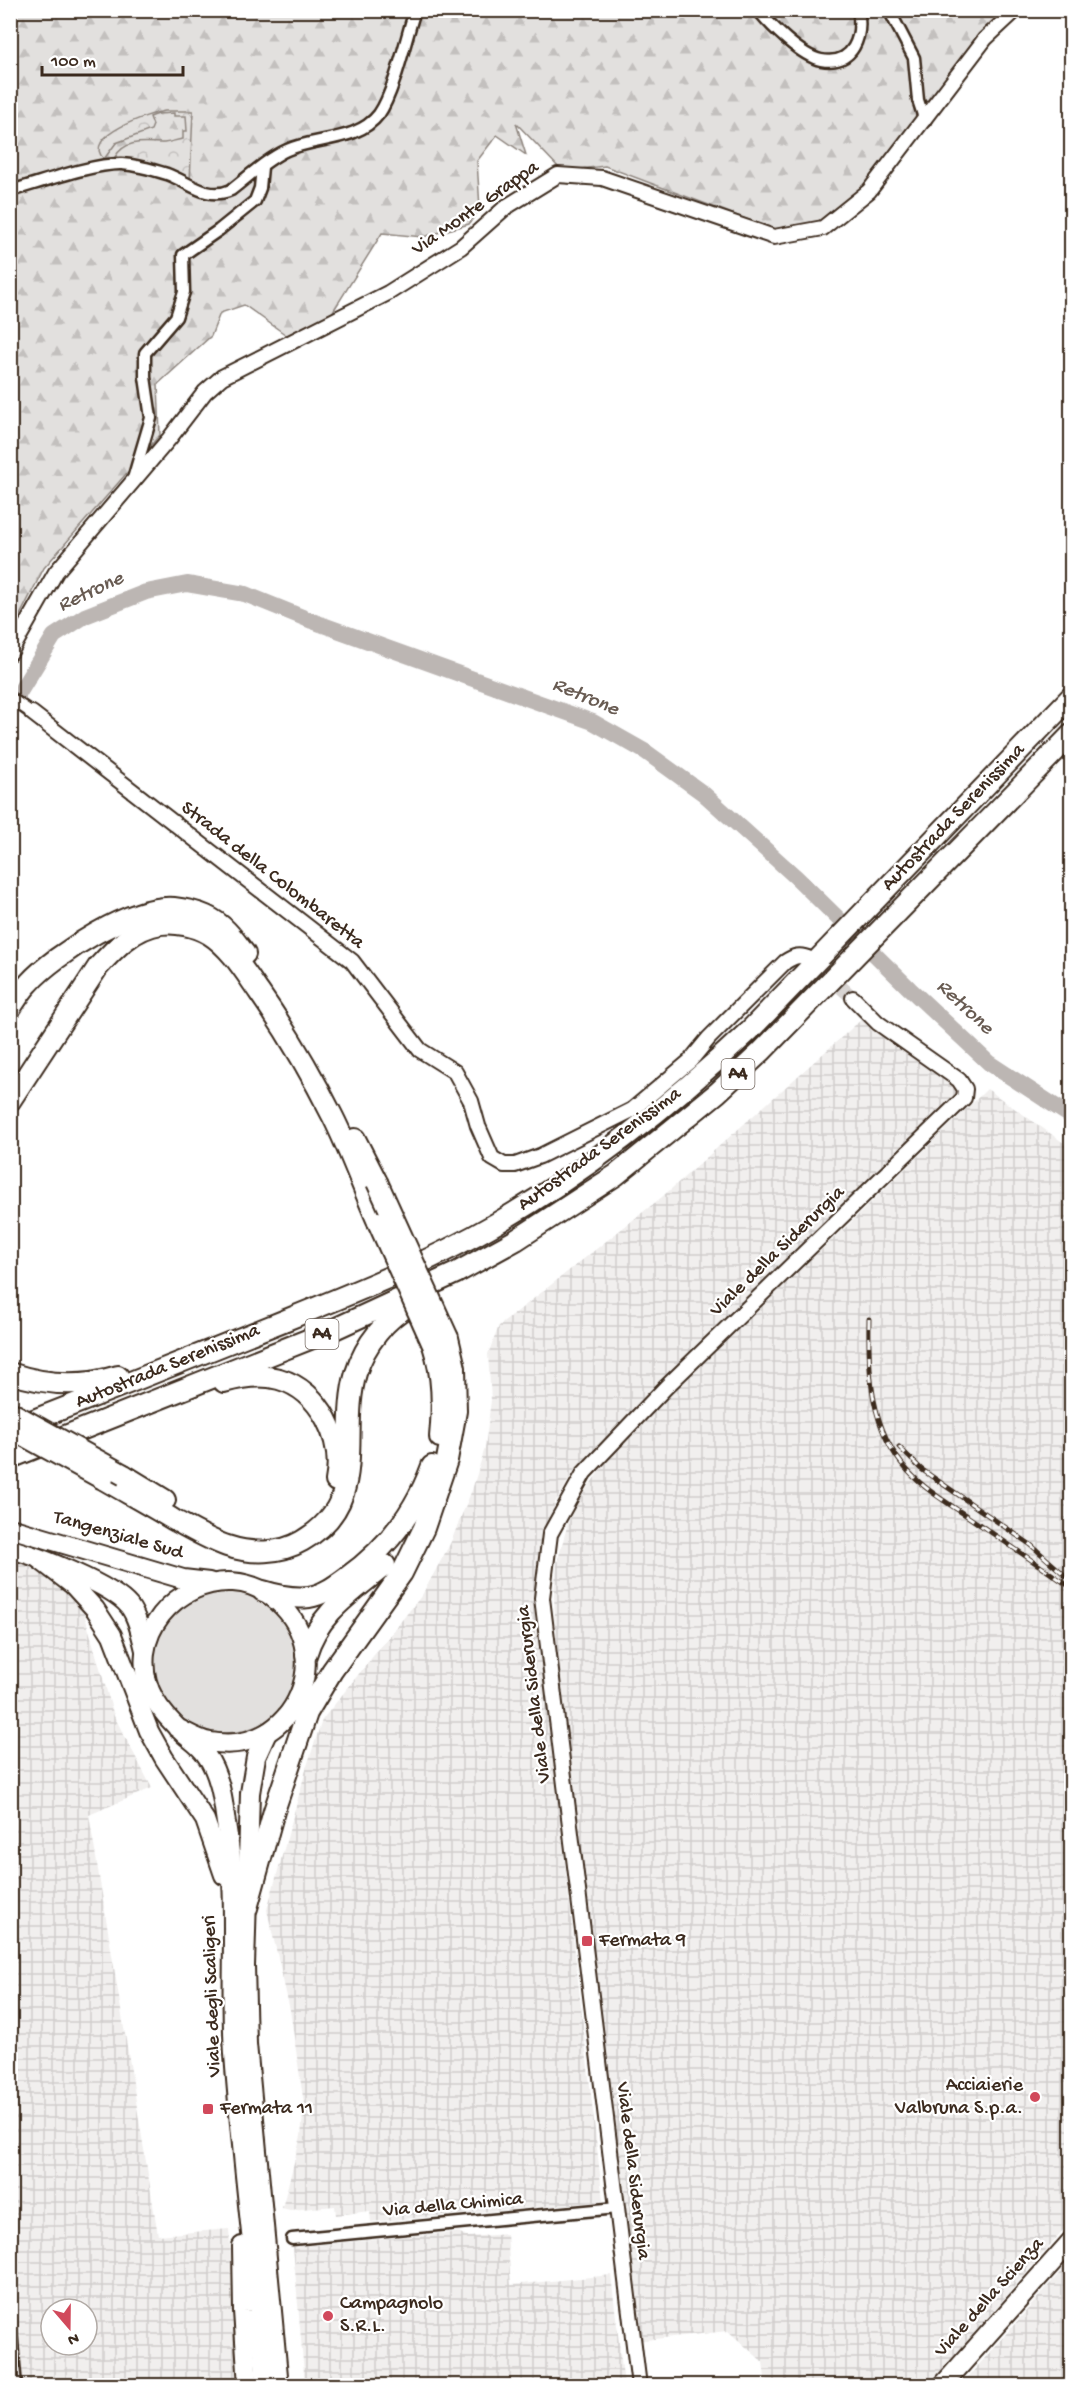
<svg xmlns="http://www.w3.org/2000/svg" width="1082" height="2396" viewBox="0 0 1082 2396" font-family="'Gochi Hand',sans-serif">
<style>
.industrial{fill:url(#industrial-grid);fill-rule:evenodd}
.green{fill:#e2e0de;stroke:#8e857e;stroke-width:1.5}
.forest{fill:url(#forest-firs);stroke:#8e857e;stroke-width:1.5}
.park{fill:url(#park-crowns);stroke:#8e857e;stroke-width:1.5}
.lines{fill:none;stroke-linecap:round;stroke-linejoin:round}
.river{stroke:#bcb6b3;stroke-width:16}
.tertiary-tunnel{stroke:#d8d4d2;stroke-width:14;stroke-dasharray:14 7;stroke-linecap:butt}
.minor-casing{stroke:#3b2a1e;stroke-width:15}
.tertiary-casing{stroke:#3b2a1e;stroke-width:18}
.primary-casing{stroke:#3b2a1e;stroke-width:22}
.trunk-casing{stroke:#3b2a1e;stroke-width:22}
.motorway-casing{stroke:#3b2a1e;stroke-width:24}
.minor{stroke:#fff;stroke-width:10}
.tertiary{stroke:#fff;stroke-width:14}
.primary{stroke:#fff;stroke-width:18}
.trunk{stroke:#fff;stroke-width:18}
.motorway{stroke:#fff;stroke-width:20}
.rail-casing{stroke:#3b2a1e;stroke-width:5}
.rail{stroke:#fff;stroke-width:3;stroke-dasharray:9;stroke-linecap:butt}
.motorway-bridge-casing{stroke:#3b2a1e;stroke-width:24;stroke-linecap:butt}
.motorway-bridge{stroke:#fff;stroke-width:20}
.poi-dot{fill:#d1495b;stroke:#fff;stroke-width:2}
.labels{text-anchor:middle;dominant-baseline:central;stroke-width:4.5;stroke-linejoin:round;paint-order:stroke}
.shield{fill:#fff;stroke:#766a62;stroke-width:1.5}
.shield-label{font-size:18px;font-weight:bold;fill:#3b2a1e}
.street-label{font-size:20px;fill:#3b2a1e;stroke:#fff}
.poi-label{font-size:20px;fill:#3b2a1e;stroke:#fff;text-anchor:start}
.water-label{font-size:21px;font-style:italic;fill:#685b52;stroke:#fff}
</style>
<defs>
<pattern id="industrial-grid" width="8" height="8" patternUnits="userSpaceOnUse" patternTransform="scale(1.5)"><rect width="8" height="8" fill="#f1efee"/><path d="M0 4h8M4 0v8" fill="none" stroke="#d0cdcc"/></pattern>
<pattern id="forest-firs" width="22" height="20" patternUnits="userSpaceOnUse" patternTransform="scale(1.5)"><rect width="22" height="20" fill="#e2e0de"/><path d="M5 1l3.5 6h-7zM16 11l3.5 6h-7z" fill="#c3c0be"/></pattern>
<pattern id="park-crowns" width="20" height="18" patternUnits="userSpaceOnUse" patternTransform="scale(1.5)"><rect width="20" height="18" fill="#e2e0de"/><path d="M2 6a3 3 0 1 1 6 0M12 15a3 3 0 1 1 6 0" fill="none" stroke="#c3c0be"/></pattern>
</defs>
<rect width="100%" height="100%" fill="#fff"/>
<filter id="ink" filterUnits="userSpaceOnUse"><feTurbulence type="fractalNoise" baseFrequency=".0167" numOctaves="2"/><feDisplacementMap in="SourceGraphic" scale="12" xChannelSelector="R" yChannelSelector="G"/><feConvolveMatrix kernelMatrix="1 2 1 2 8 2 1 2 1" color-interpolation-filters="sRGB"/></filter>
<g filter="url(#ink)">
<!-- industrial -->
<g class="industrial">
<path d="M862,1019L959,1091L769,1275L575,1469L555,1503L540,1556L535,1598L603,2201L371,2222L370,2211L336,2215L335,2206L290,2210L282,2208L301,2136L304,2104L290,2010L267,1910L307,1766L322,1720L422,1595L450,1544L472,1490L485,1448L491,1400L488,1354L499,1326L662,1197Z"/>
<path d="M987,1089L1071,1148V2221L929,2385H775L765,2378L763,2362L728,2331L636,2341L555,1627L554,1591L557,1563L568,1523L576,1504L608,1459L719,1345L846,1227Z"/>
<path d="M10,1559L45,1570L72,1593L84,1613L114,1716L152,1788L89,1815L158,2235L229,2229L241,2385H22L10,2247ZM51,2309H87V2345H51Z"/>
<path d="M459,2232L467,2237L507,2234L511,2285L611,2275L624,2385H305L293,2247Z"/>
<path d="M1071,2260V2385H961Z"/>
</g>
<!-- green -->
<circle class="green" cx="226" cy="1661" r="72"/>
<!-- forest -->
<path class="forest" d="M11,11H1009L867,187L822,225L778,231L605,166L562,171L516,123L526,155L497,135L477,161L480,208L469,224L423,237L382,233L329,318L289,337L244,305L220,313L211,336L158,384L160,435L44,568L11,633Z"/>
<!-- park -->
<path class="park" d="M165,111H193L190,182L115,157C126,138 146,143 164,143C173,142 175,140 183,139V131H187L186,116H174V113L158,114L150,117L153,125L151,130L116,143L104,159C80,136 151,113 165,111Z"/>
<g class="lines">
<!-- river -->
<path class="river" d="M10,708L54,636L85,616L146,592L187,584L245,594L312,621L593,722L646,752L704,794L797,878L910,989L989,1063L1072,1117"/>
<!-- tertiary-tunnel -->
<path class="tertiary-tunnel" d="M810,959L853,998"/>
<!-- minor casing -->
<g class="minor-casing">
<g id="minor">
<path d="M758,10C771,26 801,56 821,60C854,66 863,36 858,10"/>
<path d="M889,10L914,58L918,100L925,121"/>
<path d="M10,191C39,183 94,163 122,164C136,165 154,170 167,174C189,182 207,201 231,190C248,177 267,159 287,150C315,137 358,142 379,114C394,93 406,38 415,10"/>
<path d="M133,479L151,418L145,377V353L176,317L184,292L183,255L219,230L255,201L260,188L262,167"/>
<path d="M10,698L32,713"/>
<path d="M292,2239L617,2208"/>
<path d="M10,2320L16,2386"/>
</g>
</g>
<!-- tertiary casing -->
<g class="tertiary-casing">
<g id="tertiary">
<path d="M10,653L56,572L169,439L205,392L222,377L388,293L461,247L506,207L558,175L602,178L774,237L823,228L869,191L985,39L1016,10"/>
<path d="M32,713L352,961L420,1050L455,1072L471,1101L478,1126L492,1158L504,1165H515L540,1156L632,1110L690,1061L709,1038L785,962C794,956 800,954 810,959"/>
<path d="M639,2386L542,1598L550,1534L584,1473L666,1387L964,1098L965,1089L959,1080L878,1023L853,998"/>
</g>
</g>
<!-- primary casing -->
<g class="primary-casing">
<path id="primary" d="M942,2386L1072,2240"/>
</g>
<!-- trunk casing -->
<g class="trunk-casing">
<g id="trunk">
<path d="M10,1528L183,1579L209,1582"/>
<path d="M10,1549C38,1556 112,1585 129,1606C138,1618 141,1635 145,1650"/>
<path d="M39,1559L73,1585L95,1609L112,1635L149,1731L164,1758L205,1820L224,1875"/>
<path d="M177,1728C188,1733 198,1740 210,1742C296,1758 341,1649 272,1597C225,1560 152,1596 145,1653C141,1689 160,1712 185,1735C192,1741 201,1747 206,1755C220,1774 223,1800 226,1823C239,1899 229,1977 234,2054C242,2165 257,2275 266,2386"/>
<path d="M267,1733L256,1757L250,1793L245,1966L247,2044L279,2386"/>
<path d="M242,2246L243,2311L248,2386"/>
</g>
</g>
<!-- motorway casing -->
<g class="motorway-casing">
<g id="motorway">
<path d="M10,1009C16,1000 22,990 29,983C55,954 134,904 174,908C183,909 197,912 206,916C224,924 234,939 245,954"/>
<path d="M10,1101L98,967C115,948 134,928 161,924C176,922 195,926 209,934C230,947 245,972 259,992C287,1032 312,1075 333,1117C350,1151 363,1188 378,1222"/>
<path d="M355,1139L377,1182"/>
<path d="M433,1345C443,1376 443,1405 440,1437"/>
<path d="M10,1373C45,1385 82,1387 118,1376"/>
<path d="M224,1382C241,1377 261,1374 279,1379C321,1391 344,1440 336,1481"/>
<path d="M16,1427C106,1392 197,1356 286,1320C358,1291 430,1262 497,1223C588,1170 672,1104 749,1031L1072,696"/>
<path d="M10,1458L330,1331L456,1273L516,1240L616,1175L717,1093L761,1052L1072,734"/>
<path d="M124,1475L165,1500"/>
<path d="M103,1479C127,1493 151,1506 174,1520C191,1529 209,1540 227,1546C251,1554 280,1554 302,1541C372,1501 338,1434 356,1373C365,1344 386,1318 412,1304"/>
<path d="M263,1591C279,1596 293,1599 309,1597C323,1595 335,1586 346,1578C387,1549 415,1513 432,1466"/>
<path d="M306,1655C318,1613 353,1592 385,1565"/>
<path d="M247,1908L274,1811L307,1713L332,1671L402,1573L424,1528L447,1460L456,1411L455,1368L448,1338"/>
</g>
</g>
<!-- minor -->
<use href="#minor" class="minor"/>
<!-- tertiary -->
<use href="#tertiary" class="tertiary"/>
<!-- primary -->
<use href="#primary" class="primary"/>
<!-- trunk -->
<use href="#trunk" class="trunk"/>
<!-- motorway -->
<use href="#motorway" class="motorway"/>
<!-- rail casing -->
<g class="rail-casing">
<g id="rail">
<path d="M869,1319C868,1372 870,1430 908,1471C926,1491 951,1505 973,1520C1006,1543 1039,1565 1072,1588"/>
<path d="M899,1447L921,1469L1031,1545L1067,1577"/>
</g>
</g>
<!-- rail -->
<use href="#rail" class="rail"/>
<!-- motorway-bridge casing -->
<g class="motorway-bridge-casing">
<g id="motorway-bridge">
<path d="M377,1182L448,1338"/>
<path d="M378,1222L433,1345"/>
<path d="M10,1412L124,1475"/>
<path d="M10,1428L103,1479"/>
</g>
</g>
<!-- motorway-bridge -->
<use href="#motorway-bridge" class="motorway-bridge"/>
</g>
</g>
<!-- markers -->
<g class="poi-dot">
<rect x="581" y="1935" width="12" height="12" rx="3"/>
<circle cx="1035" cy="2097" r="6"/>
<rect x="202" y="2103" width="12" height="12" rx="3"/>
<circle cx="328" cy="2316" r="6"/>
</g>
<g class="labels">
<!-- shield labels -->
<g class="shield">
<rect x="721.5" y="1059" width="33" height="30" rx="4.5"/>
<rect x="305.5" y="1319" width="33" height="30" rx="4.5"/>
</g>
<g class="shield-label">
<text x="738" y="1074">A4</text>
<text x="322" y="1334">A4</text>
</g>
<!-- street labels -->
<g class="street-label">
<text transform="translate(476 209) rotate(-35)">Via Monte Grappa</text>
<text transform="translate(954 818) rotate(-46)">Autostrada Serenissima</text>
<text transform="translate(272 876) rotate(38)">Strada della Colombaretta</text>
<text transform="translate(600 1150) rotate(-36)">Autostrada Serenissima</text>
<text transform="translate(778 1252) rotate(-44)">Viale della Siderurgia</text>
<text transform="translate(168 1367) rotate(-22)">Autostrada Serenissima</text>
<text transform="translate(118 1536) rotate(16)">Tangenziale Sud</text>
<text transform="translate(535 1694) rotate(-97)">Viale della Siderurgia</text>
<text transform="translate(213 1996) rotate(-92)">Viale degli Scaligeri</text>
<text transform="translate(632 2171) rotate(83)">Viale della Siderurgia</text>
<text transform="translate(453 2206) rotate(-5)">Via della Chimica</text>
<text transform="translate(990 2298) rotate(-48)">Viale della Scienza</text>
</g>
<!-- poi labels -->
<g class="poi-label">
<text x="599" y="1941">Fermata 9</text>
<text x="1023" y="2086" text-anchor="end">Acciaierie<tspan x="1023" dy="23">Valbruna S.p.a.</tspan></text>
<text x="220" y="2109">Fermata 11</text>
<text x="340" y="2304">Campagnolo<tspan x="340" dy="23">S.R.L.</tspan></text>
</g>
<!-- water labels -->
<g class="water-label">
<text transform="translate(91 593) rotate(-25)">Retrone</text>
<text transform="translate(585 698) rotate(23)">Retrone</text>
<text transform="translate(964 1008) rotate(43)">Retrone</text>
</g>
</g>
<!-- margin -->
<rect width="1082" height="2396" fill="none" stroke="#fff" stroke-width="36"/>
<rect x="18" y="18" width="1046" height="2360" fill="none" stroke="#3b2a1e" stroke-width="2" filter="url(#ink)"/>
<!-- north arrow -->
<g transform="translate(69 2327) rotate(160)"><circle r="28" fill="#ffffff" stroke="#b1aaa5" stroke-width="1.5"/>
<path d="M0-4.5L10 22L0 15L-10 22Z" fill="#d1495b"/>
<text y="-9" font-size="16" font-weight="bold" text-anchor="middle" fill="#3b2a1e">N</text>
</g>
<!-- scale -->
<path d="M42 66v9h141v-9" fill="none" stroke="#3b2a1e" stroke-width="3"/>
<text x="51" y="66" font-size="18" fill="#3b2a1e" stroke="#ffffff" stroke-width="4.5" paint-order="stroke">100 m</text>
</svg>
